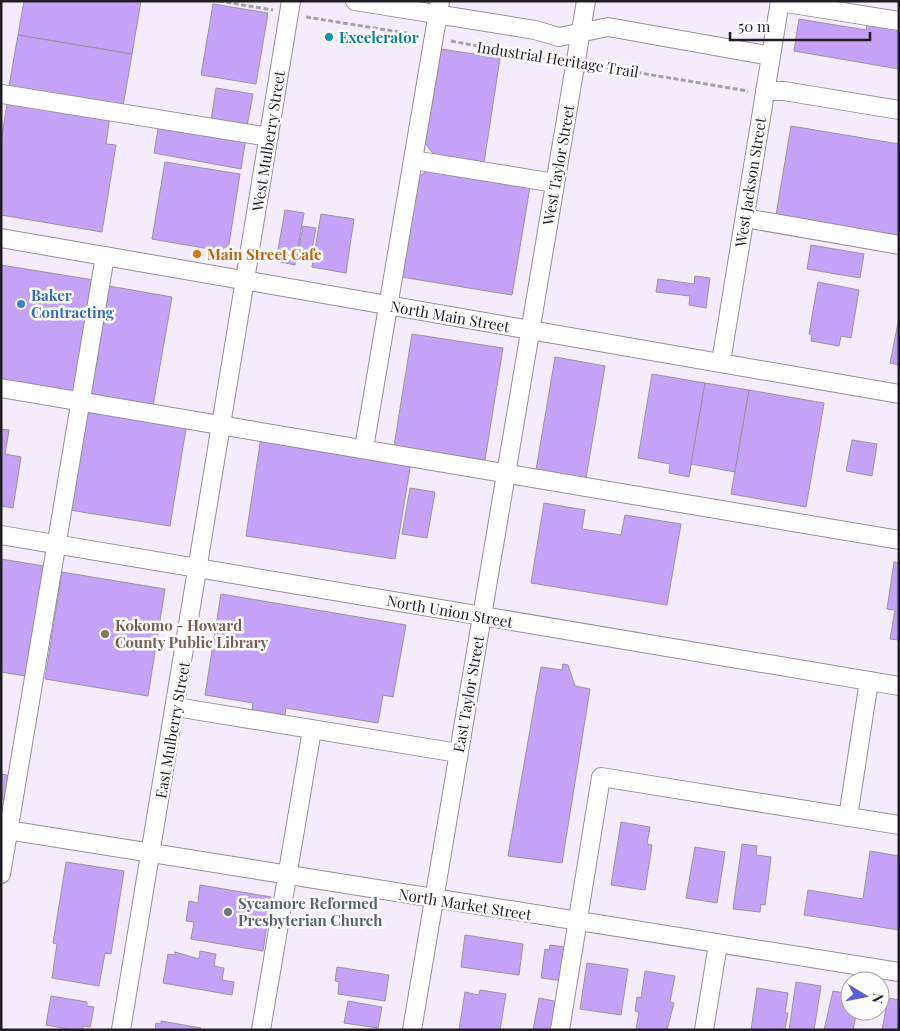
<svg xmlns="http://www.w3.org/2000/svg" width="900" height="1031" viewBox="0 0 900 1031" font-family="'Playfair Display',serif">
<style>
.building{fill:#c4a2f8;stroke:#9994a3}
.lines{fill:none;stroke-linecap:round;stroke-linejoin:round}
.minor-casing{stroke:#968e9c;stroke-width:20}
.path{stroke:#a7a1ad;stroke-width:3;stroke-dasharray:5 2.5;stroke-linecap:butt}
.minor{stroke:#fff;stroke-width:18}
.culture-dot{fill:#0f9aa8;stroke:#fdfdfd;stroke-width:2}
.food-dot{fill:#e8710a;stroke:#fdfdfd;stroke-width:2}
.shop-dot{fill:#3f7fe0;stroke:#fdfdfd;stroke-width:2}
.education-dot{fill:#8d6e63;stroke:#fdfdfd;stroke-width:2}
.worship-dot{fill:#6b7280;stroke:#fdfdfd;stroke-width:2}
.labels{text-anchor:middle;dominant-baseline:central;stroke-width:5;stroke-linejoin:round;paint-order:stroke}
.culture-label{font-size:15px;font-weight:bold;fill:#0d838f;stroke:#fdfdfd;text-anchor:start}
.street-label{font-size:15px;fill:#211e23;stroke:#fdfdfd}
.food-label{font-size:15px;font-weight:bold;fill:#c56008;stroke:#fdfdfd;text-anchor:start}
.shop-label{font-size:15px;font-weight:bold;fill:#366cbe;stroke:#fdfdfd;text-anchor:start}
.education-label{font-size:15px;font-weight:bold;fill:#785e54;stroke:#fdfdfd;text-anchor:start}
.worship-label{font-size:15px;font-weight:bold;fill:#5b616d;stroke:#fdfdfd;text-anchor:start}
</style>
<rect width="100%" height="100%" fill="#f4ecfb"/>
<!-- building -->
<g class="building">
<path d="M24,1H141L132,54L18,35Z"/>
<path d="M213,4L268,13L256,84L201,75Z"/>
<path d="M799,19L866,30L867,25L899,30V69L794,51Z"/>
<path d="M18,35L132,54L123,106L9,86Z"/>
<path d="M441,49L500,58L484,163L435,156L425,143Z"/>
<path d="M216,88L253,94L247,126L211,120Z"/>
<path d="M8,98L110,115L106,144L116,145L102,232L1,215V141Z"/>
<path d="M159,123L246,138L241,169L154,153Z"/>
<path d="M791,126L899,144V236L776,215Z"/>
<path d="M165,162L240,174L229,244L221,251L152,239Z"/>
<path d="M428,170L530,187L512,295L401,277L417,178Z"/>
<path d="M285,210L304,213L295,265L276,261Z"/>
<path d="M321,214L354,219L346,273L312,267Z"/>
<path d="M303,226L316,228L310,261L297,259Z"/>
<path d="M811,245L864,254L860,278L807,269Z"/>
<path d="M1,265L94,280L75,393L1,381Z"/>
<path d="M695,276L710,278L706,308L689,305L690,296L656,292L658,279L694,284Z"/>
<path d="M818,282L859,290L851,338L841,336L839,346L811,341L812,335L809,334Z"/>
<path d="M109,286L172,297L153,406L91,395Z"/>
<path d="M899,318V365L890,363Z"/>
<path d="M412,334L503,348L485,460L394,446Z"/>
<path d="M555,357L605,366L586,478L536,470Z"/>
<path d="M652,374L705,383L689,477L669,473L670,464L638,458Z"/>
<path d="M705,383L749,390L735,472L691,464Z"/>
<path d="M749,390L824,403L806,507L731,494Z"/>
<path d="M85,407L187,423L170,526L69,510Z"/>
<path d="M1,429L9,430L5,454L21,457L13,508L1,506Z"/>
<path d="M261,437L411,462L395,559L246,536Z"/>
<path d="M852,440L877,444L872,476L846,471Z"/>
<path d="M410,488L435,492L427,538L402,534Z"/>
<path d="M544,503L585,510L582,529L621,535L625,515L681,524L667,605L531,583Z"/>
<path d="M1,559L50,567L31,677L1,672Z"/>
<path d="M894,562L899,563V640L890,639L895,610L887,609Z"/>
<path d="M62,572L165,589L148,696L45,679Z"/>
<path d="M221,594L406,625L393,697L383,695L378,723L286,708L285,715L252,710L253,703L205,695Z"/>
<path d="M563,664L568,665L575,686L590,689L562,863L508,856L541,667L562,670Z"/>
<path d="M1,774L12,776L7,800L1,799Z"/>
<path d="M621,822L650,827L647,844L652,845L645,890L611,885Z"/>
<path d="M742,844L757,846L756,855L771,857L765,905L761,904L760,912L733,909Z"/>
<path d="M695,847L725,852L717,903L686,898Z"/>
<path d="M870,851L899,856V930L804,915L808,890L863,899Z"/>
<path d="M66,862L124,871L111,954L105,953L99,986L52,978L57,944L53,943Z"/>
<path d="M200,885L271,897L263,951L191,939L194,922L186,921L189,901L198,903Z"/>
<path d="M465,935L523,944L519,975L461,967Z"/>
<path d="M550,945L565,947L564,981L541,978L545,949L549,950Z"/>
<path d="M200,951L216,954L214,966L224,968L222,980L234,982L232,995L163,983L168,954L175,955V952L199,959Z"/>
<path d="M587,963L628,969L621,1015L580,1009Z"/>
<path d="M337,967L389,975L385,1001L338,994L339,982L335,981Z"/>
<path d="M645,971L675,976L670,1002L674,1003L667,1030H636L639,1012L635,1011L637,997L641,998Z"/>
<path d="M796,982L821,986L814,1030H789Z"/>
<path d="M757,988L788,993L785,1013H788L785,1029L751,1030Z"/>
<path d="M480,990L506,994L500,1030H459L465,992L479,995Z"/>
<path d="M833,991L850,994V1011H857L853,1030H824Z"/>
<path d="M51,996L87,1002V1006L94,1007L90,1027L83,1026V1030H74L46,1025Z"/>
<path d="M539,998L559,1002L554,1030H533Z"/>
<path d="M888,998L899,1000V1030H882Z"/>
<path d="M348,1001L382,1007L378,1028L344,1023Z"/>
<path d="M161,1021L201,1028L200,1030H155L156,1023L161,1024Z"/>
</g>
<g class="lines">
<!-- minor casing -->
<g class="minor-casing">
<g id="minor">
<path d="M355,1L535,30L559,37L608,27L771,56"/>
<path d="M780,2L899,21"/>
<path d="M765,91H784L899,110"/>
<path d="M2,94L269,137"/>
<path d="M413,160L555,183"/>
<path d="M745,218L899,245"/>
<path d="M1,238L899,394"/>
<path d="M721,362L780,1"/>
<path d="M1,388L899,540"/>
<path d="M364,448L440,1"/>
<path d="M1,535L899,686"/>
<path d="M176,707L458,753"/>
<path d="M848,817L869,681"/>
<path d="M1,829L899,972"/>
<path d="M1,874L105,256"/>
<path d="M121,1030L291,1"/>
<path d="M261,1030L312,730"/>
<path d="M412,1030L586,1"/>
<path d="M560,1030L601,777L899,825"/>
<path d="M704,1030L718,944"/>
</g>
</g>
<!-- path -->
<g class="path">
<path d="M219,1L273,10"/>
<path d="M306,17L418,35"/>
<path d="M451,41L558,61"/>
<path d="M592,65L748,91"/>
</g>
<!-- minor -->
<use href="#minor" class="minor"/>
</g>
<!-- markers -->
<circle class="culture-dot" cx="329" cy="37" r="5"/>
<circle class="food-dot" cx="197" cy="254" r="5"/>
<circle class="shop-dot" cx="21" cy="304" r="5"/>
<circle class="education-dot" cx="105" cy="634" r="5"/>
<circle class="worship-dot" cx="228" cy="912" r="5"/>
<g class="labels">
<!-- culture labels -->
<g class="culture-label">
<text x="339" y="37">Excelerator</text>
</g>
<!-- street labels -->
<g class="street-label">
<text transform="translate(558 59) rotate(9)">Industrial Heritage Trail</text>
<text transform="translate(268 141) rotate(-81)">West Mulberry Street</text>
<text transform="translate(558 165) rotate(-80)">West Taylor Street</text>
<text transform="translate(750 182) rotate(-81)">West Jackson Street</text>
<text transform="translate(450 316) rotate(10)">North Main Street</text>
<text transform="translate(450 611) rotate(10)">North Union Street</text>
<text transform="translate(468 694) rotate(-80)">East Taylor Street</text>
<text transform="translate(172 730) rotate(-80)">East Mulberry Street</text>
<text transform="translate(465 904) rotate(9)">North Market Street</text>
</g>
<!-- food labels -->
<g class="food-label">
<text x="207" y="254">Main Street Cafe</text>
</g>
<!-- shop labels -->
<g class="shop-label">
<text x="31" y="295">Baker<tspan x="31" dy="17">Contracting</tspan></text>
</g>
<!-- education labels -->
<g class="education-label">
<text x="115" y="625">Kokomo - Howard<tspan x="115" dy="17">County Public Library</tspan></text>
</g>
<!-- worship labels -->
<g class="worship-label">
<text x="238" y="903">Sycamore Reformed<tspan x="238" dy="17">Presbyterian Church</tspan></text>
</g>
</g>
<!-- border -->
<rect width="900" height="1031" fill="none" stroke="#211e23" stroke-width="5"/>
<!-- north arrow -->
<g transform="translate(865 996) rotate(100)"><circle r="24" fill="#fdfdfd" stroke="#a5a4a6"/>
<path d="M0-4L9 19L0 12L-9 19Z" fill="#5d5dd6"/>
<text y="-8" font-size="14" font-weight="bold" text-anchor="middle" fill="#211e23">N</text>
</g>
<!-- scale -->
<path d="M730 32v8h140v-8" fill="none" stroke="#211e23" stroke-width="2.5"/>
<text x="738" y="32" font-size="15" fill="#211e23" stroke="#fdfdfd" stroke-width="4" paint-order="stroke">50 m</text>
</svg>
